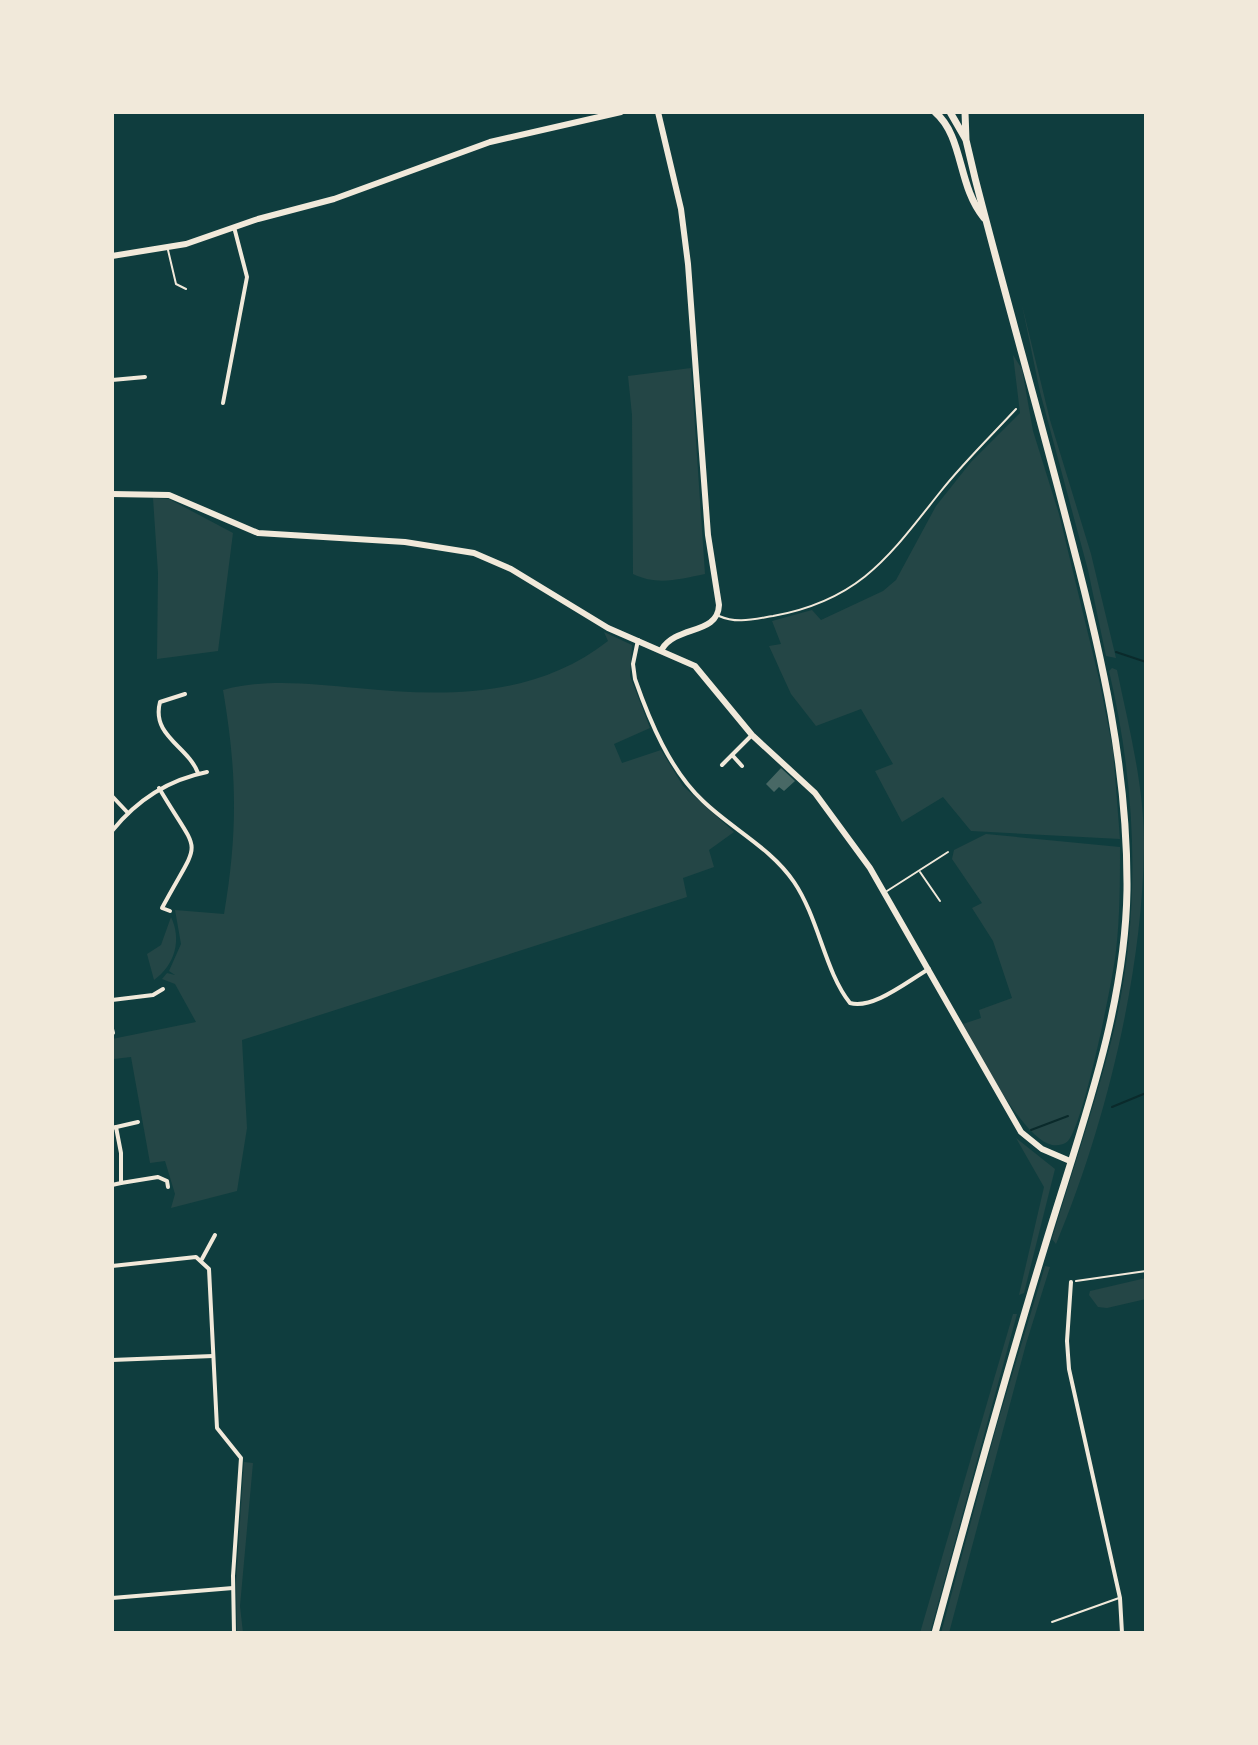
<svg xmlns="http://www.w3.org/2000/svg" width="1258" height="1745" viewBox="0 0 1258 1745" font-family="'Fira Sans',sans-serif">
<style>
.green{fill:#244646}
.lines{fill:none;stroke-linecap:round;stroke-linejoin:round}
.stream{stroke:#0a2a2b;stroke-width:2}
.building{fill:#486865}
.path{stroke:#f1e9da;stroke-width:2}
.service{stroke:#f1e9da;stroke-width:2}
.minor{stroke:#f1e9da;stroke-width:4}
.tertiary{stroke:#f1e9da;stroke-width:6}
.secondary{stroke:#f1e9da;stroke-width:6}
.trunk{stroke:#f1e9da;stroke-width:7}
</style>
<rect width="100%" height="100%" fill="#0f3d3e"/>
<!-- green -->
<g class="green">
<path d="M1022,305L1050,420L1091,554L1116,658L1106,656L1088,570L1040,392Z"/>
<path d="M1013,355L1022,369L1033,431L1059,514L1099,679L1113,750L1120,839L971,831L943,797L902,822L875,771L893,764L861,709L816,726L791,694L769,646L781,644L772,621L812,610L821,620L883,591L896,580L936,506L971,462L1020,413Z"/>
<path d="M691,368L705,574C679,579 658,586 633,574L632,415L628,376Z"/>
<path d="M153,498L169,499L233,533L218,651L157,659L158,573Z"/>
<path d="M604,632L632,645L630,676L650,728L614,744L622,763L661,750L683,786L734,832L709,850L714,867L683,878L687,897L242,1040L247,1128L237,1191L171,1208L175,1194L165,1161L150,1163L131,1057L114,1059L112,1039L196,1022L175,984L162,979L167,973L175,975L169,971L181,944L175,910L224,914C238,832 237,772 223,690C268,678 311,684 357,688C445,697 535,698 608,641Z"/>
<path d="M1112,668L1117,670C1129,728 1145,789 1144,849C1142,976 1105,1127 1056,1244L1052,1239C1071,1175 1093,1111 1110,1046C1142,923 1138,794 1109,671Z"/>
<path d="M986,834L1120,847C1120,881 1120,917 1116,951C1113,980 1084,1123 1068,1141C1064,1145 1057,1146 1052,1145C1022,1139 978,1051 963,1024L981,1018L979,1010L1012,998L993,941L972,908L982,903L952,859L954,850Z"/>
<path d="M171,917C182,940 175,965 154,980L147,954L161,945Z"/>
<path d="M1016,1138L1055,1169L1024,1293L1019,1295L1044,1187Z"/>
<path d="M1045,1266L1050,1267L1026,1344L949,1633H941L997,1425Z"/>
<path d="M1146,1278V1299L1107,1308L1098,1307L1089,1295L1090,1291Z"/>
<path d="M1013,1314H1017L930,1633H920Z"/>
<path d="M244,1462L253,1463L240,1606L243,1633H237L236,1582Z"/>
</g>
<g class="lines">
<!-- stream -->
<g class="stream">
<path d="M1116,652L1146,662"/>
<path d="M1112,1107L1146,1093"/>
<path d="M1031,1130L1068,1116"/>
</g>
</g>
<!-- building -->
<path class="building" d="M781,768L795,781L784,791L779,787L774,792L766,784Z"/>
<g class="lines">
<!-- path -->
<path class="path" d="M1076,1281L1146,1271"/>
<!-- service -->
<g class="service">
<path d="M168,250L176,284L186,289"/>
<path d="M719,616C737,624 754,619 773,616C861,600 890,555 941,491C964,462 991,436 1016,409"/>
<path d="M920,872L940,901"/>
<path d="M887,891L948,852"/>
<path d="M1052,1622L1119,1598"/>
</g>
<!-- minor -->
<g class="minor">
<path d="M112,380L145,377"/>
<path d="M223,403L247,277L234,227"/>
<path d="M638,640L633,664L635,679C650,722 670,770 703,801C732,829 771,848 794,882C819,919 825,972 850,1003C873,1010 909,980 929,969"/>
<path d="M185,694L160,702C151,736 188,746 198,773"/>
<path d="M733,756L742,766"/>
<path d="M722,765L752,735"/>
<path d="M159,788C202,861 202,833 162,908L170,911"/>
<path d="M112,796L128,813"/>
<path d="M112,831C137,800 167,780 207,772"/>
<path d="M112,1000L153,995L163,989"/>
<path d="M112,1029L113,1033"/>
<path d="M112,1128L138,1122"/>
<path d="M121,1183L158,1177L167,1181L168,1187"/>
<path d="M112,1185L121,1183V1153L116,1127"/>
<path d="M202,1259L215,1235"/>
<path d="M112,1266L196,1257L209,1269L217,1428L241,1458L233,1576L234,1633"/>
<path d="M1071,1282L1067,1341L1069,1369L1120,1598L1122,1633"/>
<path d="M112,1360L213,1356"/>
<path d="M112,1598L233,1588"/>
</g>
<!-- tertiary -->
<g class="tertiary">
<path d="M658,112L681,209L688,264L708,535L719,605C718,635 677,625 662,649"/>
<path d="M112,494L169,495L258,533L405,542L474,553L511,569L608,628L695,666L752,735L815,793L870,868L1021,1132L1042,1149L1070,1161"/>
</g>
<!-- secondary -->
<path class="secondary" d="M112,256L186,244L258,219L334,199L490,142L621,112"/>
<!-- trunk -->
<g class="trunk">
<path d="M935,112C964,137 957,185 984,218"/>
<path d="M950,112L965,138"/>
<path d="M935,1633C970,1504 1005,1376 1044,1249C1079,1132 1125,1014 1127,890C1128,770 1102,657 1072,542C1041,420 1006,299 975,178L966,140L965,112"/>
</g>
</g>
<!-- border -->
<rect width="1258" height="1745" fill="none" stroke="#f1e9da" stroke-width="228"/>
</svg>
